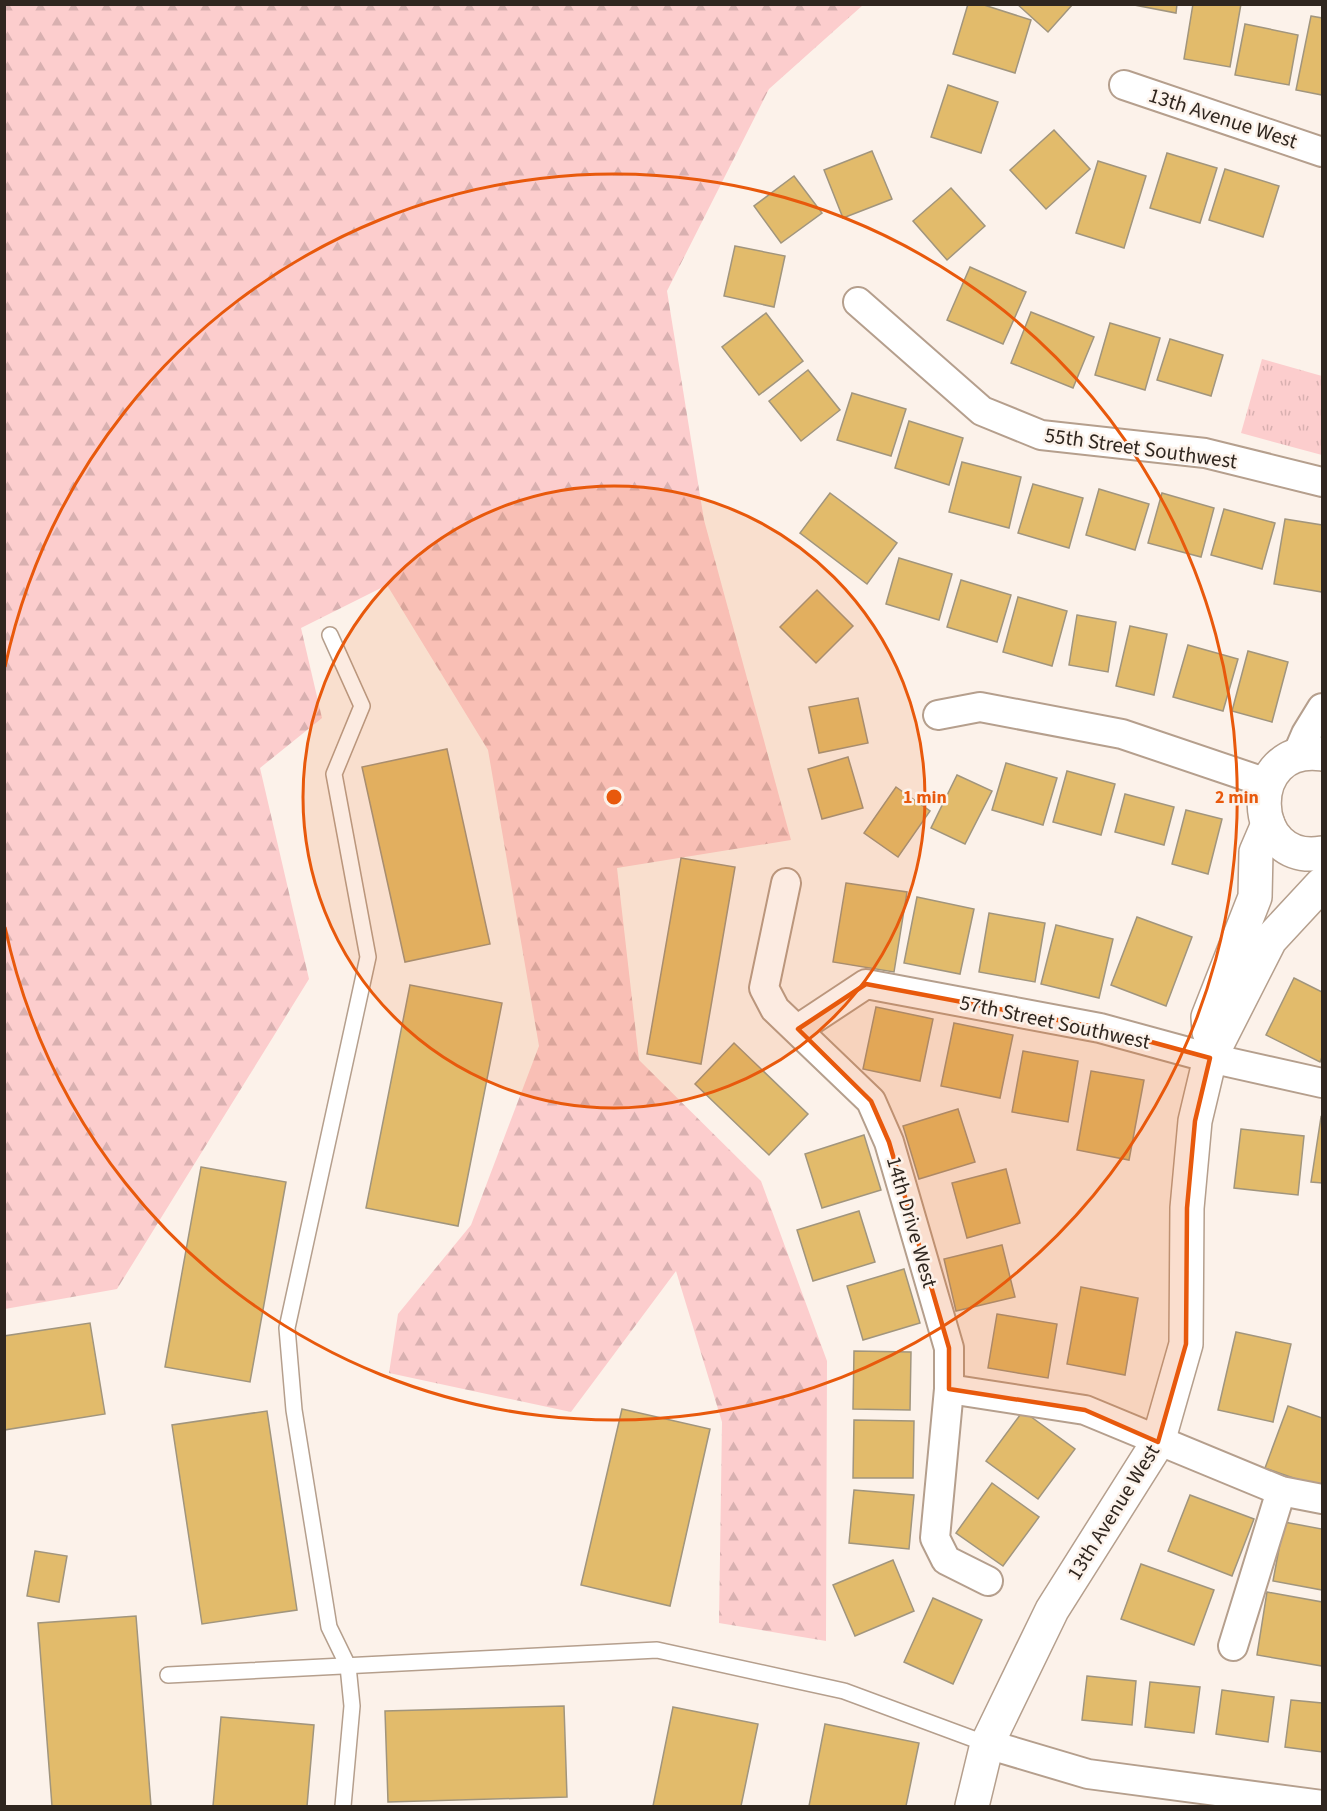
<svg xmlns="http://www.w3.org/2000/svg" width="1327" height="1811" viewBox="0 0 1327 1811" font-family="'Source Sans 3',sans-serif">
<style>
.grass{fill:url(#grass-tufts)}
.forest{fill:url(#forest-firs)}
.building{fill:#e2bb6b;stroke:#a1957d;stroke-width:1.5}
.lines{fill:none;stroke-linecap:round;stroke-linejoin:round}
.lane-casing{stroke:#b59f8d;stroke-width:18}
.street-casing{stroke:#b59f8d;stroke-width:32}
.secondary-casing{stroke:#b59f8d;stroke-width:36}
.lane{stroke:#fff;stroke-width:15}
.street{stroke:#fff;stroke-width:28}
.secondary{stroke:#fff;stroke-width:33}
.marked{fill:#e8590c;fill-opacity:0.2;stroke:#e8590c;stroke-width:4.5;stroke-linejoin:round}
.ring{fill:none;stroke:#e8590c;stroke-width:3}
.labels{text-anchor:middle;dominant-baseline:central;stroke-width:5;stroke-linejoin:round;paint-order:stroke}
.street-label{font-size:21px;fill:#2f261f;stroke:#fcf2ea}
.centre{fill:#e8590c;stroke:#fcf2ea;stroke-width:3}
.ring-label{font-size:18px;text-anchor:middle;font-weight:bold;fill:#e8590c;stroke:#fcf2ea;stroke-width:5;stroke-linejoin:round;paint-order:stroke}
</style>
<defs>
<pattern id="grass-tufts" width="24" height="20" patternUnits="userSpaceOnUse" patternTransform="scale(1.5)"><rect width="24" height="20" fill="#fccdcd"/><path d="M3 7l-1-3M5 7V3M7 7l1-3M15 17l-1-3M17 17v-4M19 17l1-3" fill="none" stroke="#d8b0b0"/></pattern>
<pattern id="forest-firs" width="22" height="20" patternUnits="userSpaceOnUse" patternTransform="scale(1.5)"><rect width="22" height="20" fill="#fccdcd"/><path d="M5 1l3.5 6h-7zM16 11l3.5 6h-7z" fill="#d8b0b0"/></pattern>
</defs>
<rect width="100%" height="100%" fill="#fcf2ea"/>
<!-- grass -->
<path class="grass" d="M1262,359L1322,376V455L1241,433Z"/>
<!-- forest -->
<path class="forest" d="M5,4L863,5L769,89L667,291L704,520L791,840L617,868L639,1060L761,1181L827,1361L826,1641L719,1623L722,1422L676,1271L571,1412L389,1373L398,1314L471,1225L539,1046L488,750L387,585L301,628L322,718L260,768L309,979L117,1289L5,1309Z"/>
<!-- building -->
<g class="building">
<path d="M968,4H981L1031,20L1015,73L953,54Z"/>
<path d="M1017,4H1073L1048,32Z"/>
<path d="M1129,4H1177L1176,13Z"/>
<path d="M1193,4H1241L1230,67L1184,59Z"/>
<path d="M1311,16L1322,18V95L1296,90Z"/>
<path d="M1245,24L1298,35L1289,85L1235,75Z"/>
<path d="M948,85L998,102L981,153L931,137Z"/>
<path d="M1054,130L1090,169L1046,209L1010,170Z"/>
<path d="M872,151L892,199L843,218L824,170Z"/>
<path d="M1167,153L1217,168L1200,223L1150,208Z"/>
<path d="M1098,161L1146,176L1124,248L1076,233Z"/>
<path d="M1225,169L1279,186L1263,237L1209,220Z"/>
<path d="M794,176L822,213L781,243L754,206Z"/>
<path d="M951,188L985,226L947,260L913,221Z"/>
<path d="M735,246L785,256L774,307L724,296Z"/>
<path d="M970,267L1026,292L1003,344L947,320Z"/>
<path d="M1031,312L1094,337L1073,388L1011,363Z"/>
<path d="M766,313L803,361L759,395L722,347Z"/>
<path d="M1110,323L1160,338L1145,390L1095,375Z"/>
<path d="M1170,339L1223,355L1211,396L1157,380Z"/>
<path d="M808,370L840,410L801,441L769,401Z"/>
<path d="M852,393L906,409L891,456L837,440Z"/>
<path d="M909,421L963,438L949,485L895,468Z"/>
<path d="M962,462L1021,477L1009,528L949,512Z"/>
<path d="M1033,484L1083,498L1069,548L1018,533Z"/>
<path d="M1099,489L1149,504L1135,550L1086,535Z"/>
<path d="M830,493L897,543L867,584L800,533Z"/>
<path d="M1162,493L1214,508L1201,557L1148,543Z"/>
<path d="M1224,509L1275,523L1262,569L1211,555Z"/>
<path d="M1285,519L1322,525V592L1274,584Z"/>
<path d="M899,558L952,574L939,620L886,604Z"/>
<path d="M961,580L1011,595L997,642L947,627Z"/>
<path d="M817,590L853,626L816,663L780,627Z"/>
<path d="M1018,597L1067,611L1052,666L1003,652Z"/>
<path d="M1077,615L1116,622L1108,672L1069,665Z"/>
<path d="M1130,626L1167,634L1154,695L1116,686Z"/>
<path d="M1188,645L1238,659L1223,711L1173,697Z"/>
<path d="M1248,651L1288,662L1272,722L1232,711Z"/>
<path d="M858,698L868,743L819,753L809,707Z"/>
<path d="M447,749L490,944L405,962L362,767Z"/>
<path d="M848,757L863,808L822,819L808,769Z"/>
<path d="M1006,763L1057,778L1043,825L992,810Z"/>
<path d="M1067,771L1115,784L1101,835L1053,822Z"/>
<path d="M957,775L992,791L965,844L931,828Z"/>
<path d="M896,787L930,811L898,857L864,833Z"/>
<path d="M1125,794L1174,807L1164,845L1115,832Z"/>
<path d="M1186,810L1222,819L1208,874L1172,864Z"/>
<path d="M681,858L735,867L701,1064L647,1054Z"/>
<path d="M846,883L907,892L894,972L833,962Z"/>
<path d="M917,897L974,909L960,974L904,963Z"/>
<path d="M989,913L1045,923L1035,982L979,972Z"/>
<path d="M1137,917L1192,937L1166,1006L1111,985Z"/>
<path d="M1056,925L1113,939L1099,998L1041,984Z"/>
<path d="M1294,978L1322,992V1057L1320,1062L1266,1035Z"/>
<path d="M410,985L502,1003L458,1226L366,1208Z"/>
<path d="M876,1007L933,1019L920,1081L863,1069Z"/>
<path d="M954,1023L1013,1035L1000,1098L941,1086Z"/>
<path d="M734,1043L808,1114L769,1155L695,1084Z"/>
<path d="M1023,1051L1078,1061L1068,1122L1012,1112Z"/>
<path d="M1091,1071L1144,1080L1129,1160L1077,1150Z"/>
<path d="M958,1109L975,1162L919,1179L903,1126Z"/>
<path d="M1321,1117L1322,1118V1183L1311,1182Z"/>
<path d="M1241,1129L1304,1136L1298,1195L1234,1188Z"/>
<path d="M864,1135L881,1190L822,1208L805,1154Z"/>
<path d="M201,1167L286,1182L250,1382L165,1367Z"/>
<path d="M1006,1169L1020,1223L967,1238L952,1183Z"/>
<path d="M859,1211L875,1262L813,1281L797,1230Z"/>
<path d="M1002,1245L1015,1297L956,1311L944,1259Z"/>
<path d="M904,1269L920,1323L863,1340L847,1286Z"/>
<path d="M1081,1287L1138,1298L1125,1375L1067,1364Z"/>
<path d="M997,1314L1057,1324L1048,1378L988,1368Z"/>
<path d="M90,1323L105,1414L4,1430V1336Z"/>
<path d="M1236,1332L1291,1344L1273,1422L1218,1410Z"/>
<path d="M854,1351L911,1352L910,1410L853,1409Z"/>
<path d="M1288,1406L1322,1418V1488L1265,1468Z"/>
<path d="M622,1409L710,1429L670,1606L581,1585Z"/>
<path d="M267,1411L297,1610L202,1624L172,1425Z"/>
<path d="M1023,1411L1075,1449L1038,1499L986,1461Z"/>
<path d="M854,1420L914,1421L913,1478H853Z"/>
<path d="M992,1483L1039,1517L1003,1566L956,1533Z"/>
<path d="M854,1490L914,1495L909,1549L849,1543Z"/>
<path d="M1190,1495L1254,1519L1232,1576L1168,1551Z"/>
<path d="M1284,1522L1322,1529V1590L1273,1581Z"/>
<path d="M35,1551L67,1556L59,1602L27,1596Z"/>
<path d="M893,1560L914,1611L855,1636L833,1585Z"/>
<path d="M1141,1564L1214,1590L1194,1645L1121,1619Z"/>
<path d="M1267,1592L1322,1602V1666L1257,1655Z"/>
<path d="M933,1598L982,1620L953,1684L904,1662Z"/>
<path d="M136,1616L151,1806H52L38,1623Z"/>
<path d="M1087,1676L1136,1681L1132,1725L1082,1720Z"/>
<path d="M1150,1682L1200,1687L1194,1733L1145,1727Z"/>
<path d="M1222,1690L1274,1697L1268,1742L1216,1734Z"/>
<path d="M1291,1700L1322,1703V1752L1285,1747Z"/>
<path d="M564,1706L567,1797L388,1802L385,1711Z"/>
<path d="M673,1707L758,1724L741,1806H653Z"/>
<path d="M221,1717L314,1725L307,1806H213Z"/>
<path d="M825,1724L919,1743L906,1806H809Z"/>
</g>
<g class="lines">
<!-- lane casing -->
<g class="lane-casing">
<g id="lane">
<path d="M330,635L362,706L334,774L368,957L287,1328L294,1410L329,1627L348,1666L352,1706L343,1806"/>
<path d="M168,1675L657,1650L844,1691L987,1744"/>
</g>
</g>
<!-- street casing -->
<g class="street-casing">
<g id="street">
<path d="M1124,85L1322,152"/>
<path d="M858,302L982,411L1041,435L1205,453L1322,482"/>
<path d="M938,715L980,707L1122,734L1267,783"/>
<path d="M1297,755L1306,734L1322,708"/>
<path d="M786,883L764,988L775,1009L871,1101L889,1142L949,1348V1389L935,1538L946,1560L988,1581"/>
<path d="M798,1029L866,984L1100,1028L1210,1058L1322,1083"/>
<path d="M949,1389L1085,1410L1281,1491L1322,1499"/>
<path d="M1233,1646L1281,1491"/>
<path d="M987,1744L1088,1774L1322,1805"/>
</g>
</g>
<!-- secondary casing -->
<g class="secondary-casing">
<g id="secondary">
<path d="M1322,754C1243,743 1247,866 1322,853"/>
<path d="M1209,1032L1208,1017L1255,897L1256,852L1268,824"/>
<path d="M972,1806L987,1744L1052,1610L1158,1442L1186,1344L1187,1208L1195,1121L1210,1058L1270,940L1322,884"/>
</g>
</g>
<!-- lane -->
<use href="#lane" class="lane"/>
<!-- street -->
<use href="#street" class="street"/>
<!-- secondary -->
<use href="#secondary" class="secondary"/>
</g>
<!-- marked area -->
<path class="marked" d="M866,984L1100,1028L1210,1058L1195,1121L1187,1208L1186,1344L1158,1442L1085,1410L949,1389V1348L889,1142L871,1101L798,1029Z"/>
<!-- distance rings -->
<circle cx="614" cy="797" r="311" fill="#e8590c" fill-opacity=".12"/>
<g class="ring">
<circle cx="614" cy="797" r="311"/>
<path d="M5 667A623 623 0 1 1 5 927"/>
</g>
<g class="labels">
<!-- street labels -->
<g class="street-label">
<text transform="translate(1223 118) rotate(18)">13th Avenue West</text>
<text transform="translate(1141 448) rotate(8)">55th Street Southwest</text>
<text transform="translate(1055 1022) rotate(12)">57th Street Southwest</text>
<text transform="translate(912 1222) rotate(74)">14th Drive West</text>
<text transform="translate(1113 1512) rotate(-58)">13th Avenue West</text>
</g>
</g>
<circle cx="614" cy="797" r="9" class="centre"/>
<g class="ring-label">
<text x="925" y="803">1 min</text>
<text x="1237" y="803">2 min</text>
</g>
<!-- border -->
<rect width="1327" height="1811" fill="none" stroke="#2f261f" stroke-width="12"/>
</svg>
